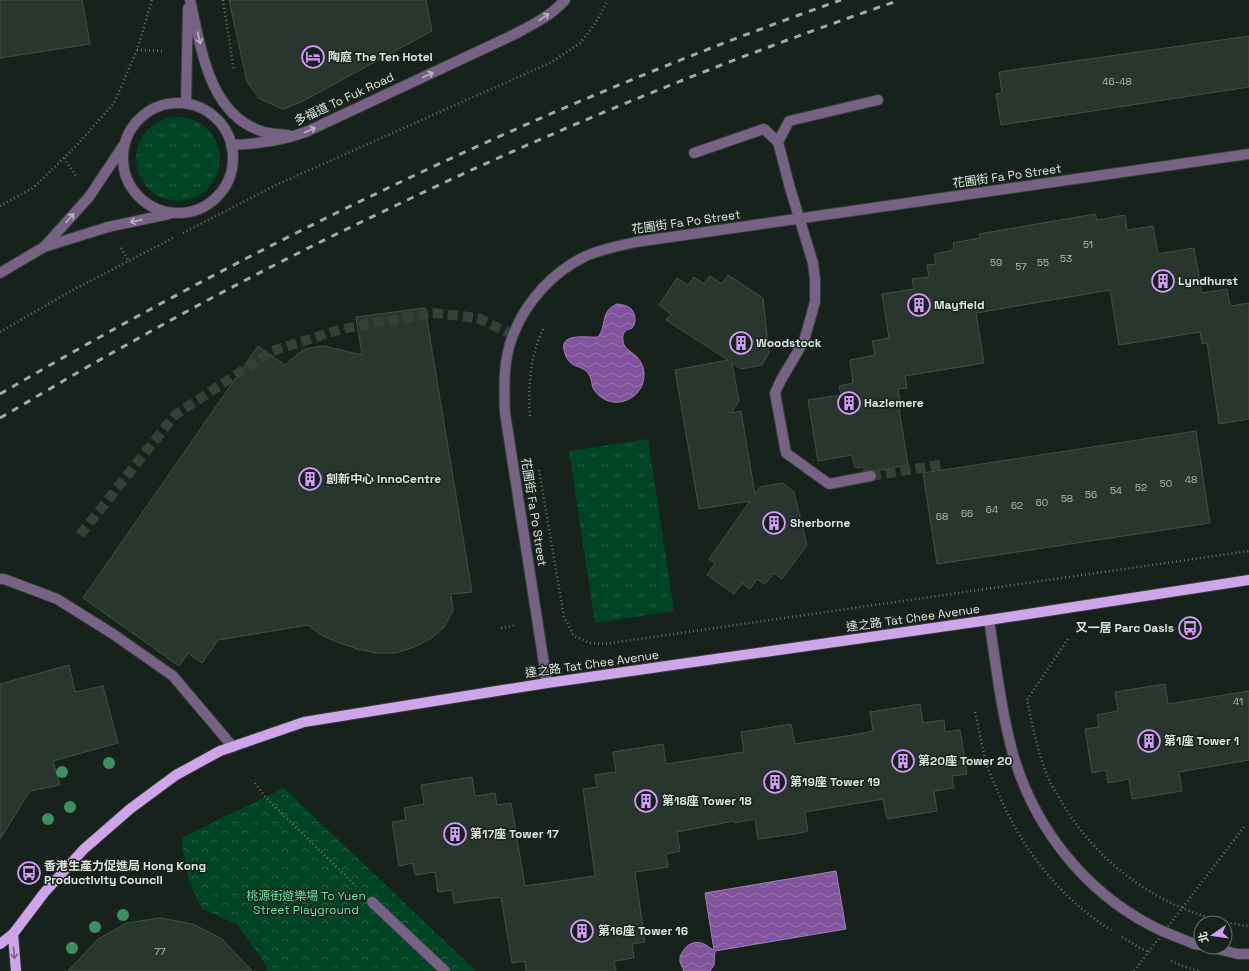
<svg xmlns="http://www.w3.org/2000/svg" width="1249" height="971" viewBox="0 0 1249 971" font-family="'Space Grotesk','Noto Sans TC',sans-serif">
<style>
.grass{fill:url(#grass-tufts)}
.park{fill:url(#park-crowns)}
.water{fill:url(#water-waves);stroke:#9e80b2}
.building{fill:#29362e;stroke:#414f46}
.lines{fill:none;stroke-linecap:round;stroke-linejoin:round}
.minor-tunnel{stroke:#343f38;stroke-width:10;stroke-dasharray:10 5;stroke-linecap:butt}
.minor-casing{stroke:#323d36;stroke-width:12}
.major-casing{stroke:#323d36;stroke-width:12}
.path{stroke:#69736c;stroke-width:2.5;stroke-dasharray:1 3;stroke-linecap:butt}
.minor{stroke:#766282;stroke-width:10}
.major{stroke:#cfa5e9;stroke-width:10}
.rail{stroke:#a0a9a3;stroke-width:3;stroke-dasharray:7 7;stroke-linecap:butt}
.path-bridge{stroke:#69736c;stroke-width:2.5;stroke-dasharray:1 3;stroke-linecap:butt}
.tree{fill:#408d64}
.oneway{stroke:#b9b7be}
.oneway2{stroke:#726482}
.labels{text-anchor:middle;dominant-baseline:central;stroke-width:3;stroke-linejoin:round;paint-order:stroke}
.number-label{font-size:10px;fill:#b0b9b3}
.poi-label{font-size:12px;font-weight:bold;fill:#dde5df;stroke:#16221b;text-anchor:start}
.street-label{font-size:12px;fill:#dde5df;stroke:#16221b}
.park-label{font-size:12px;fill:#62e5a0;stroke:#16221b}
</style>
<defs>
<pattern id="grass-tufts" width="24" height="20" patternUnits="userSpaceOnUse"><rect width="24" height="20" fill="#004426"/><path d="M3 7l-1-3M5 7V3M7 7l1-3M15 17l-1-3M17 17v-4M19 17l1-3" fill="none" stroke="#255f45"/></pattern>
<pattern id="park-crowns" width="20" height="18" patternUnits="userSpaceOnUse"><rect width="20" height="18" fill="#004426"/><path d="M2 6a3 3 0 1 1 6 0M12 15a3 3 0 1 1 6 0" fill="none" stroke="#255f45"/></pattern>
<pattern id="water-waves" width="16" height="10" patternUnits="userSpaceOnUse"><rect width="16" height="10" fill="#83549e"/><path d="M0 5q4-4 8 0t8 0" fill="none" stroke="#9a75af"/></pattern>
</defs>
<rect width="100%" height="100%" fill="#16221b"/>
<!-- grass -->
<g class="grass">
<circle cx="178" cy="159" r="42"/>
<path d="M648,439L674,611L595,623L569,451Z"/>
</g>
<!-- park -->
<path class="park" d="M284,788L476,971H267L264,962L237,924L202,909L189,882L181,838Z"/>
<!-- water -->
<g class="water">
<path d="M617,304C627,305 635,308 635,320C635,322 634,326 632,328C629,330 626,329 624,333C622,336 623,341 624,345C627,350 633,353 637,357C651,372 643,396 624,401C612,405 599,399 593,388C591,382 592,377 587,372C583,367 575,367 571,363C567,360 565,355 564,350C560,332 588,338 598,337C608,324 599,312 617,304Z"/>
<path d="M836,871L846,929L715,951L714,965L710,971H684L680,962V957C684,946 694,938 706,945C709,947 711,949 714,950L705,893Z"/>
</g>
<!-- building -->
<g class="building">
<path d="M0,0H82L90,44L0,58Z"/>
<path d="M229,0H426L432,31L301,102L283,109L260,99L247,82Z"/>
<path d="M1249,36V87L1001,125L996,94L1002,93L999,72Z"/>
<path d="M1095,214L1097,220L1125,215L1127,230L1153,226L1158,254L1194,248L1202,293L1227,289L1230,306L1249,303V419L1219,424L1207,343L1202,344L1200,332L1119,345L1110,290L976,313L984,363L905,376L907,388L898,389L900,401L898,402L908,465L874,471L870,470L864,471V467L855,468L852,455L818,461L808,400L841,395L839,386L853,383L850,360L875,355L872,341L889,338L882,294L914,289L912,279L929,277L927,265L936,264L934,254L954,250L953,243L980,238L979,234Z"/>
<path d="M728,275L763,298L769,353L762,365L741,369L732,363L739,401L731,413L741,411L755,494L760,487L783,483L794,492L807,545L782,579L774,573L765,584L757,579L750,589L742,583L734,594L707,575L715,563L709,559L750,501L699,509L675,370L728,360L666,320L671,314L659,305L677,278L688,285L694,277L704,284L710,276L722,284Z"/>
<path d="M425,308L472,592L451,594L453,611L444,627L432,638L414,647L396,653H376L357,649L337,642L321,635L308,625L218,640L202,663L188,653L179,666L83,598L258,346L285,365L299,353L306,349L315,347L324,346L362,355L356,317Z"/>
<path d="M1196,431L1210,523L937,564L923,473Z"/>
<path d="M69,665L75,692L103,686L118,743L53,761L60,785L30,791L0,839V684Z"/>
<path d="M1165,684L1168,704L1249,691V760L1179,772L1182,791L1132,799L1129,779L1108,783L1106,770L1092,773L1085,729L1099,727L1097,715L1118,711L1115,692Z"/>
<path d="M920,704L923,723L944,720L945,732L960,730L965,761L967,774L952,776L954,788L934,791L937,811L887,819L883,799L805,812L808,831L795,834L758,839L755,819L735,823L734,821L677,832L680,851L666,854L668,867L635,872L645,942L632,944L634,958L614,961L616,971H526L525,961L512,963L501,897L454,903L452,890L438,892L435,872L415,875L413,863L399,866L392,822L406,820L404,808L424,804L421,785L472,777L475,796L495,793L497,805L511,803L525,886L595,876L583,789L597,787L595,775L616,772L613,752L663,744L666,764L744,752L741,732L755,730L791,724L795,744L853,735L873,731L870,712Z"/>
<path d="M160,918L193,924L222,939L252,971H68L98,939L127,923Z"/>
</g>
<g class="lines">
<!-- minor-tunnel -->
<g class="minor-tunnel">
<path d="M871,476L945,464"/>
<path d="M80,535L175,415L272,351L342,329L433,313L478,318L513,335"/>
</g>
<!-- minor casing -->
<g class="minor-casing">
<g id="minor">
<path d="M190,0C201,46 208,113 261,131C269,134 280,134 288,135"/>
<circle cx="178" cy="158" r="55"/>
<path d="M186,103L188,8"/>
<path d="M231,145C258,144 283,141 308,131L513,35C532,25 551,16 565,0"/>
<path d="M694,153L764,129L778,142"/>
<path d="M44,247L89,197L123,146"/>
<path d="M0,273L44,247L108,227L169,214"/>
<path d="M871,476L829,484L786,453L775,393L781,380L804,341L815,302V279L813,263L790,188L778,142L789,121L878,100"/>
<path d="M0,579H4L57,599L113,634L173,676L233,747"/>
<path d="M989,620C996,664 1001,711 1013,754C1034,827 1084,891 1152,926C1165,933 1180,938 1194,944L1201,945"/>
<path d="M547,683L505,413C504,387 503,360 513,335C526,301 554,271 586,256C602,249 619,246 636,242L1249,154"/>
<path d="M372,902L445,971"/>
<path d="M1209,947L1238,954H1249"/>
</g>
</g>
<!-- major casing -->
<g class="major-casing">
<g id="major">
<path d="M13,934L16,971"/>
<path d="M0,944L13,934L44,893L84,849L130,809L176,775L220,751L304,722L547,683L989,620L1249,580"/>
</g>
</g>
<!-- path -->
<g class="path">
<path d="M223,0L234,71"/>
<path d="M137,50L164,51"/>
<path d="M64,158L76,176"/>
<path d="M0,206L33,188L77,145L114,103L137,50L152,0"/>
<path d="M183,233L276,185L552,62L580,43L595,24L608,0"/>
<path d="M121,248L129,261"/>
<path d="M0,332L69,292L173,238"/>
<path d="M530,416C528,385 530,356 544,327"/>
<path d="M539,470L564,617L574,636L590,643L604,644L1249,551"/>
<path d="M501,628L516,625"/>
<path d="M1068,639L1027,700C1033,728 1038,755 1050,782C1053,788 1057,794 1061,801C1096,861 1154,905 1222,921C1231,923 1240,926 1249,926"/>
<path d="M975,712C979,729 982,746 986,763C988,770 992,778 995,785C1018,844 1058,897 1111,930"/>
<path d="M255,783L266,798L356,886"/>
<path d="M1122,937L1140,948L1149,952"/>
<path d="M1171,961L1185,967L1200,971"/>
</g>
<!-- minor -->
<use href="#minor" class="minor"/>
<!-- major -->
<use href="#major" class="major"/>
<!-- rail -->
<g class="rail">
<path d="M0,394C267,238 548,103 841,0"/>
<path d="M0,418C43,393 86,367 130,343C211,297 294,254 378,214C547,132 722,61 900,0"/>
</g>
<!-- path-bridge -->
<path class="path-bridge" d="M1134,971L1244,827"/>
</g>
<!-- trees -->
<g class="tree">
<circle cx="109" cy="763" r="6"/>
<circle cx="62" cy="772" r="6"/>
<circle cx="70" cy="807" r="6"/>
<circle cx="48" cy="819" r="6"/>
<circle cx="123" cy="915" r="6"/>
<circle cx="95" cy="927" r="6"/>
<circle cx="72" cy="948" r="6"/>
</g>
<!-- one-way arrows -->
<defs><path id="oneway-shaft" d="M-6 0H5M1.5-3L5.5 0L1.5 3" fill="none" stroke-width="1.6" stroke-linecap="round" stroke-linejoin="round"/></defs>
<g class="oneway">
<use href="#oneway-shaft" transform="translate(544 17) rotate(-35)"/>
<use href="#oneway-shaft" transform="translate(199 38) rotate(76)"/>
<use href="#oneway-shaft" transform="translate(428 75) rotate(-25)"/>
<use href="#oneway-shaft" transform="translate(310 130) rotate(-24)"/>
<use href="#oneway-shaft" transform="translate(70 218) rotate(-48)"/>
<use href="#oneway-shaft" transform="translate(136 221) rotate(168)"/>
</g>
<use class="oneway2" href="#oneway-shaft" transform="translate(14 953) rotate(85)"/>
<!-- icons -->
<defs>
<g id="hotel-ring" transform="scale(1.15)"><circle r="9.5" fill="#16221b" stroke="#d69bfa" stroke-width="1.5"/><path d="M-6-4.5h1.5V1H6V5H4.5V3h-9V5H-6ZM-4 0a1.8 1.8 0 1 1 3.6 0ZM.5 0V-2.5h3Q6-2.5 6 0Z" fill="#d69bfa"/></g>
<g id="building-ring" transform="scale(1.15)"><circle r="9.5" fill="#16221b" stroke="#d69bfa" stroke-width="1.5"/><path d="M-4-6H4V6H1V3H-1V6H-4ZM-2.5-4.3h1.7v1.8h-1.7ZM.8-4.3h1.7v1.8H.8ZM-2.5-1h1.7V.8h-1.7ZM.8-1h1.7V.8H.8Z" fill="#d69bfa"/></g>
<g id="bus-ring" transform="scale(1.15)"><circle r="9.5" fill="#16221b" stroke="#d69bfa" stroke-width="1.5"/><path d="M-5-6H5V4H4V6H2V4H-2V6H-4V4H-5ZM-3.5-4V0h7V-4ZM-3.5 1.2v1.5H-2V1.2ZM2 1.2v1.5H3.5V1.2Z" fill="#d69bfa"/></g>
</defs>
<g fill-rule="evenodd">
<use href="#hotel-ring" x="313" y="57"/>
<use href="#building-ring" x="1163" y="281"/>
<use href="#building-ring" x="919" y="305"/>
<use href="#building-ring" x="741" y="343"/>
<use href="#building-ring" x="849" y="403"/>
<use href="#building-ring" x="310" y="479"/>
<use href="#building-ring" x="774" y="523"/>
<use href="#bus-ring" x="1190" y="628"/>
<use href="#building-ring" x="1149" y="741"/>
<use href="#building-ring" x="903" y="761"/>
<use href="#building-ring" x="775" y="782"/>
<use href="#building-ring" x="646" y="801"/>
<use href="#building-ring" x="455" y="834"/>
<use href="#bus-ring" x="29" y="873"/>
<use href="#building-ring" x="582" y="931"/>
</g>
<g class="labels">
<!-- number labels -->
<g class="number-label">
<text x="1117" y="81">46-48</text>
<text x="1088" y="244">51</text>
<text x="1066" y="258">53</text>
<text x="996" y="262">59</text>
<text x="1043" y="262">55</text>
<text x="1021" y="266">57</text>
<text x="1191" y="479">48</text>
<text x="1166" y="483">50</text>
<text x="1141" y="487">52</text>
<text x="1116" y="490">54</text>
<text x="1091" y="494">56</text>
<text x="1067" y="498">58</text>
<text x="1042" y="502">60</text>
<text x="1017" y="505">62</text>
<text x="992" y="509">64</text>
<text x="967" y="513">66</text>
<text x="942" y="516">68</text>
<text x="1238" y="701">41</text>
<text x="160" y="951">77</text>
</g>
<!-- poi labels -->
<g class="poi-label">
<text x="328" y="57">陶庭 The Ten Hotel</text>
<text x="1178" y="281">Lyndhurst</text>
<text x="934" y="305">Mayfield</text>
<text x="756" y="343">Woodstock</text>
<text x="864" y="403">Hazlemere</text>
<text x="326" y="479">創新中心 InnoCentre</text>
<text x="790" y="523">Sherborne</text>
<text x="1174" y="628" text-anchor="end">又一居 Parc Oasis</text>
<text x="1164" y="741">第1座 Tower 1</text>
<text x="918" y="761">第20座 Tower 20</text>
<text x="790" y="782">第19座 Tower 19</text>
<text x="662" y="801">第18座 Tower 18</text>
<text x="470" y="834">第17座 Tower 17</text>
<text x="44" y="866">香港生產力促進局 Hong Kong<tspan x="44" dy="14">Productivity Council</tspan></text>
<text x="598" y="931">第16座 Tower 16</text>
</g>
<!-- street labels -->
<g class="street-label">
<text transform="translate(344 99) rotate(-25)">多福道 To Fuk Road</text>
<text transform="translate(1007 176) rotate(-8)">花圃街 Fa Po Street</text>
<text transform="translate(686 222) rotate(-8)">花圃街 Fa Po Street</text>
<text transform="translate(534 512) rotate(81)">花圃街 Fa Po Street</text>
<text transform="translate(913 618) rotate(-8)">達之路 Tat Chee Avenue</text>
<text transform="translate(592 664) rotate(-8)">達之路 Tat Chee Avenue</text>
</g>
<!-- park labels -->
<g class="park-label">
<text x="306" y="896">桃源街遊樂場 To Yuen<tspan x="306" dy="14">Street Playground</tspan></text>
</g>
</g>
<!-- north arrow -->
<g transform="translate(1213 935) rotate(257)"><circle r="19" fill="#16221b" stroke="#667069"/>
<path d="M0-3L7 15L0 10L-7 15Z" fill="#d69bfa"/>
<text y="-6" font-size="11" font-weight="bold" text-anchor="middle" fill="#dde5df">北</text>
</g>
</svg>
